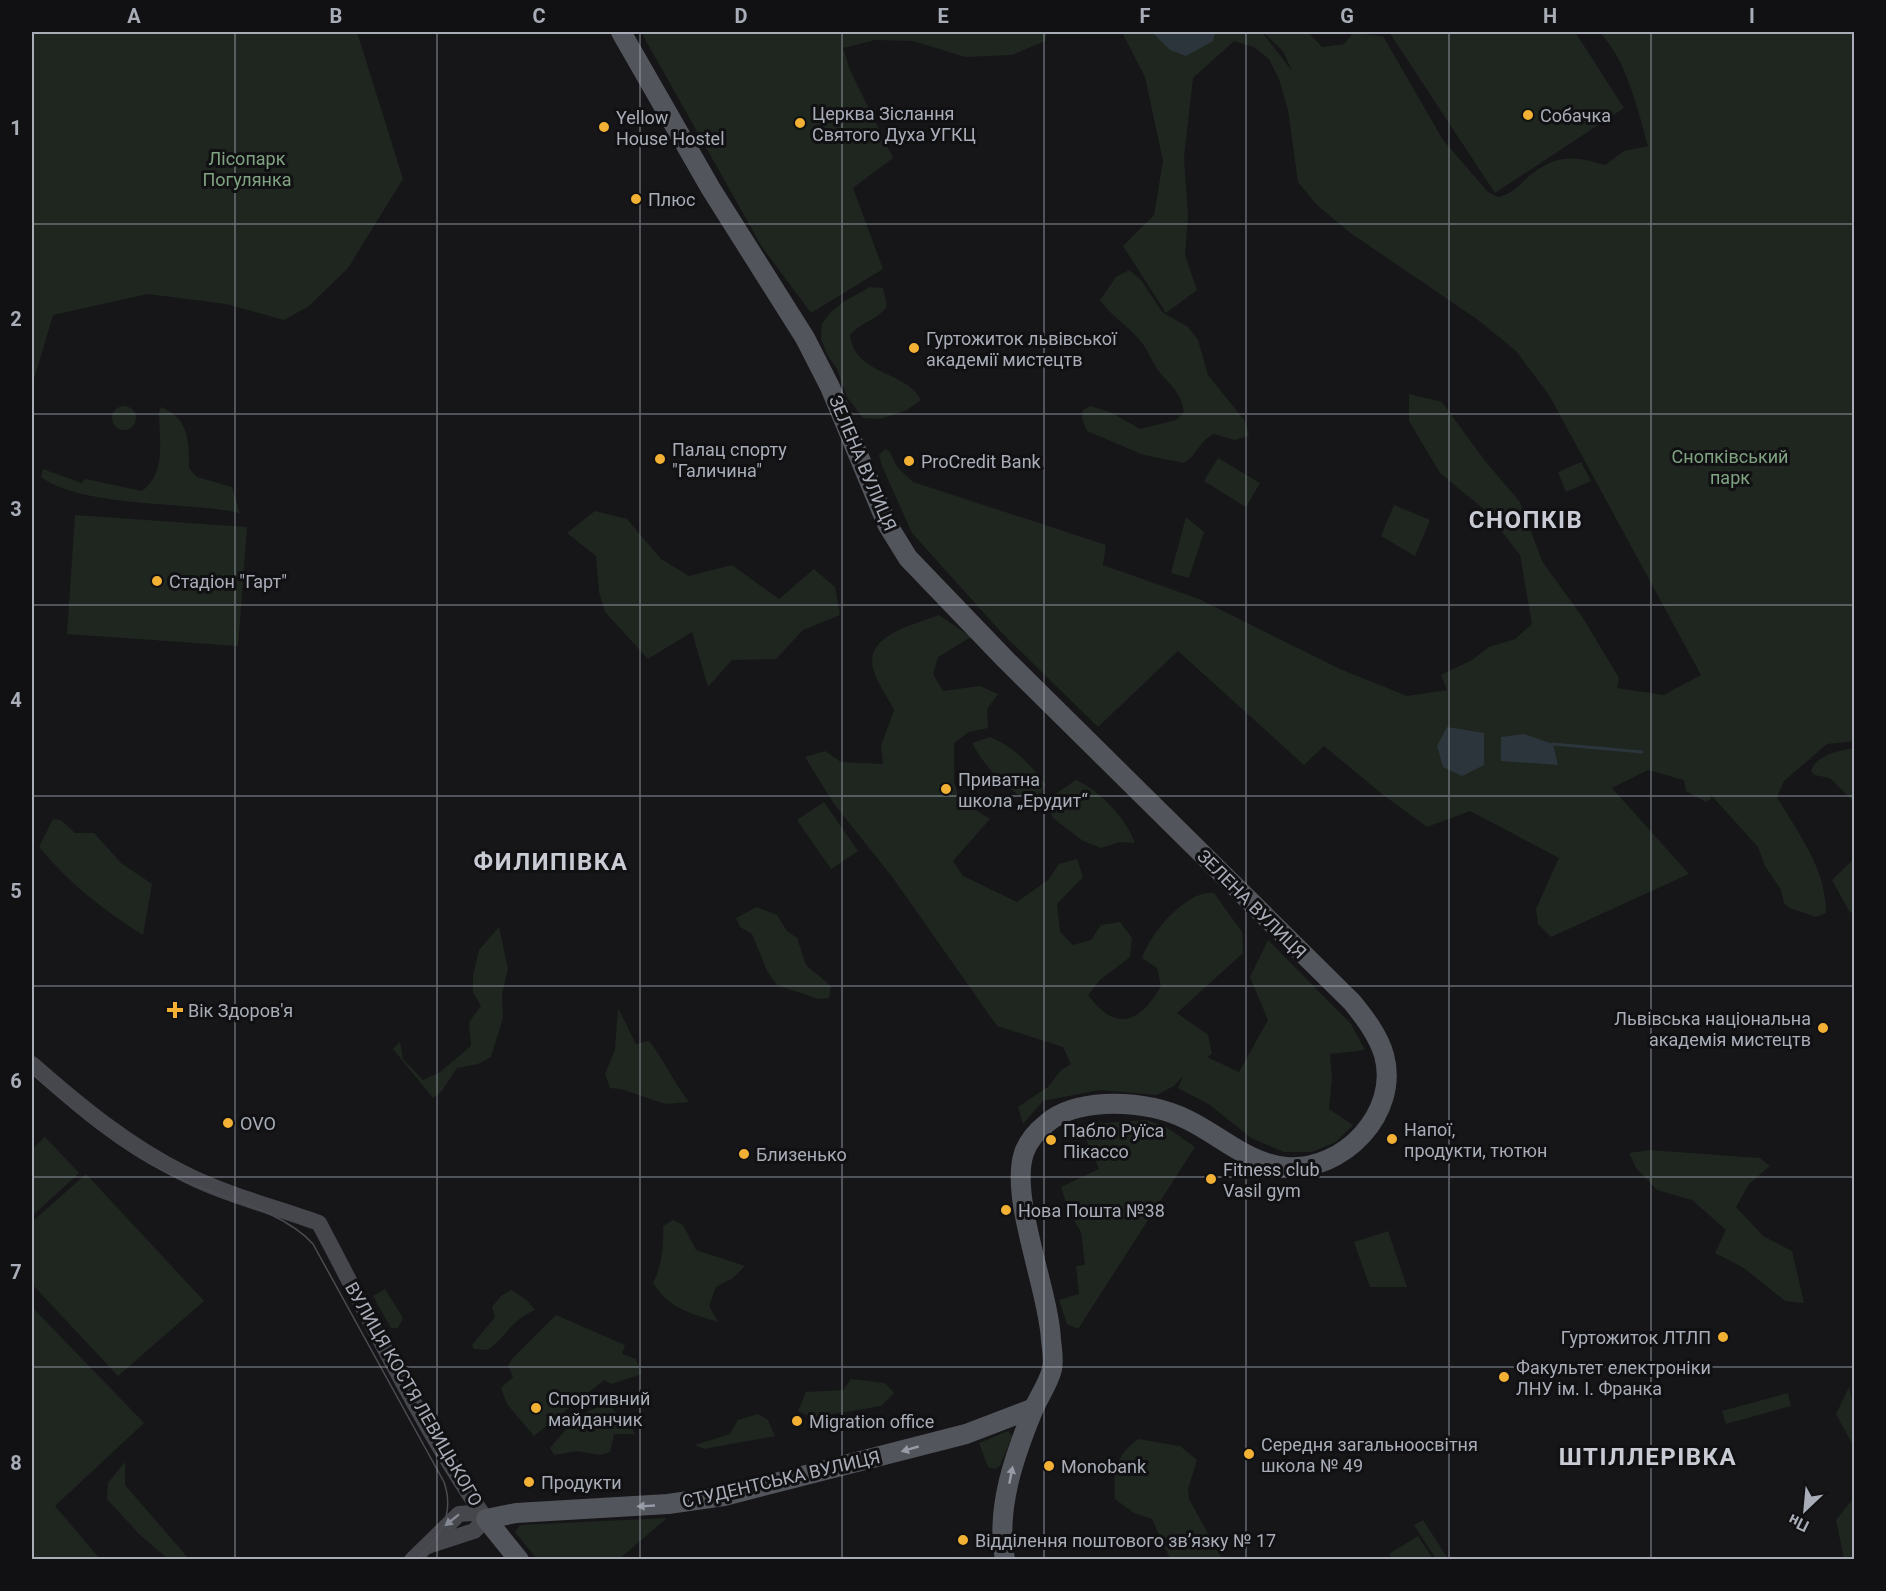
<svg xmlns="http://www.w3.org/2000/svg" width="1886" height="1591" viewBox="0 0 1886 1591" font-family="Roboto,sans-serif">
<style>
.green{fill:#1e261f}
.water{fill:#2c353c}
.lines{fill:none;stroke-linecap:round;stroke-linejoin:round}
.stream{stroke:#2c353c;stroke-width:3}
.secondary{stroke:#45474d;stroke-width:16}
.primary{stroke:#53555c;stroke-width:20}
.tram{stroke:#4a4c52;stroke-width:1.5}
.oneway{fill:#979ba6}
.oneway2{fill:#858993}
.grid{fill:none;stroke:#a8adb8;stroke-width:1.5;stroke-opacity:0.55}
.poi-dot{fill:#f2b134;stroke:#111113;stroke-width:2}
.labels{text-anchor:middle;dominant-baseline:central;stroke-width:6;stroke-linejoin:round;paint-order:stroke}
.poi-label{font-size:18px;fill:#a8adb8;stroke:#111113;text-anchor:start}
.park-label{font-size:18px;fill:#7fa381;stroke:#111113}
.street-label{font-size:18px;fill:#a8adb8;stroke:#111113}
.district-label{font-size:24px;font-weight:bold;letter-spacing:1.5px;fill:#c9ccd4;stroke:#111113}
.neatline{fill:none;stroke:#a8adb8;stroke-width:2}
.grid-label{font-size:20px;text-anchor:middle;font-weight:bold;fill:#a8adb8}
</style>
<rect width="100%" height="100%" fill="#161618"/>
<!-- green -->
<g class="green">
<path d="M32,32H357L403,179L348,268L309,306L284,320L226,304L148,294L53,315L32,386Z"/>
<path d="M641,32H1047L1045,41L1012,55L965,57L913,41L875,40L843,48L850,70L893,158L853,188L883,269L811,313L762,247Z"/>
<path d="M1122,32H1262L1292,71L1283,51L1263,32H1308L1322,47L1344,44L1353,33L1383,36L1443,140L1488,192L1498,197C1518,192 1518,184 1533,173C1559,154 1575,156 1605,165L1624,151L1648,146C1638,110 1626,58 1599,32H1854V741L1827,744L1784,781L1777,797C1799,835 1826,868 1826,913L1816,917L1790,908L1784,903L1781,890L1765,866L1758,847L1710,794L1711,799L1706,802L1686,791L1684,780L1648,770L1612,788L1689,874L1551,937L1538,924L1536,909L1559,858L1470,811L1427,827L1382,794L1324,746L1304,765L1178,651L1098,727L1001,632L912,533L882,466L879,455L885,449L890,452L897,467L913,482L1106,545L1103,565L1199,599L1340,669L1407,696L1447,690L1441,675L1472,660L1489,647L1515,639L1532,624L1520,555L1486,511L1440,473L1409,421V394L1442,402L1485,461L1520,502L1542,561L1583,618L1619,678L1617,688L1664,695L1701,675L1549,395L1516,351L1478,320L1349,232L1317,205L1298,182L1288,110L1279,79L1269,59L1254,47L1234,41L1193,78L1184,157L1188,217L1185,255L1197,290L1166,313L1123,246L1154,215L1163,161L1145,77Z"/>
<path d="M1389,32H1575L1624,108L1495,193Z"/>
<path d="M1129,270L1141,280L1162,312L1188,327L1198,340L1208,375L1245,421L1249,436L1235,440L1214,434C1199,441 1198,454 1184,463L1144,455L1087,431L1082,419L1083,410L1090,406L1110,412L1140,429L1176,420L1184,412C1180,391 1173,388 1160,373C1153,364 1149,353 1143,344C1130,327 1112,317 1100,300L1116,277Z"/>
<path d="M870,287L883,288L887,306C878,320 861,322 850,335C855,376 906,370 921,400L907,410L880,419L863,418L847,397L837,369L828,356L821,339L822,324L830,313L843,302Z"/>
<circle cx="124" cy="418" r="12"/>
<path d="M161,407C189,418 189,441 189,468L197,477L232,487L240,513C186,501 83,508 41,477L43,469L81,483L86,479L142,491C167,472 159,440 159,412Z"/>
<path d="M1218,458L1260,483L1246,507L1204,481Z"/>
<path d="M1581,462L1591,481L1566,492L1558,472Z"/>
<path d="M1394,505L1430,520L1415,556L1381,536Z"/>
<path d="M595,511L627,519L661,559L689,576L732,565L779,599L814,569L835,587L840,615L803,630L776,659L732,660L708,687L692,632L648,659L605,612L599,592L596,556L567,533Z"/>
<path d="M75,515L247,527L238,646L67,634Z"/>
<path d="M1186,517L1204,532L1189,578L1171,573Z"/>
<path d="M939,615L971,637L938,657L933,674L943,691L980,686L998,694L987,709L988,728L969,732L954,743V781L959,799L990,819L953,861L963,876L1017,902L1048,880L1059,864L1077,859L1083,877L1057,904L1060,932L1073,945L1091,940L1101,925L1120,922L1132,938L1130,957L1100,980L1088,995C1116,1033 1140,1023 1161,986L1157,968L1142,958C1150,934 1186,890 1214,893L1242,932L1243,953L1177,1013L1208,1035L1212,1054L1207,1057L1239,1072L1268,1020L1250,977L1268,940L1351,1024L1365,1050L1330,1054L1332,1077L1329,1109L1353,1125L1336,1142L1312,1152H1284L1251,1138L1210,1105L1178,1088L1183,1076L1174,1086L1157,1095L1100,1090L1043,1101L1023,1124L1018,1107L1049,1086L1061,1070L1071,1064L1063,1047L997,1026L893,878L834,804L805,757L825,751L841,762L883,764L881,746L894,710C888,697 876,682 873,668C865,634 917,624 939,615Z"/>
<path d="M990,737C1015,747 1029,764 1046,784L1041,793L1024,799C1002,784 984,766 972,743Z"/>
<path d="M1854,748V802L1830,778L1814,775L1811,771C1817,754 1839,751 1854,748Z"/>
<path d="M1076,780C1100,791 1125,817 1135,843L1120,842L1101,848L1083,841L1053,818L1045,801Z"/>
<path d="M824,802L858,851L831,869L797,820Z"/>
<path d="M53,819L61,820L75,833H94L121,863L152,884L143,935C104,911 68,882 39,847Z"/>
<path d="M1854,859V914L1849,911L1832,880Z"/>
<path d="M756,907L777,915L787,931L797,938L806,965L831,986L829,998L818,999L777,985L767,971L752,934L740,927L736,918Z"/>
<path d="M499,927L508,969L502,994L503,1018L491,1057L478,1064L457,1068L441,1092L433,1098L393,1049L400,1042L403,1059L423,1080L440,1072L471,1046L469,1022L481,1006L473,992V975L479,950Z"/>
<path d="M618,1008L636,1044L649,1041C665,1061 673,1082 689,1102L665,1104L621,1089L610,1088L605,1074L615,1050Z"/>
<path d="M1146,1120L1166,1127L1195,1147L1078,1329L1067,1324L1059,1300L1079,1294L1076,1266L1085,1265L1081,1232L1069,1212L1061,1187L1099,1169L1080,1125Z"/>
<path d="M45,1137L79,1173L32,1216V1149Z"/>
<path d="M1649,1150L1760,1158L1770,1166L1749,1184L1736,1207L1763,1236L1792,1251L1804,1303L1785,1301L1744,1268L1715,1253L1726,1230L1692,1200L1657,1190L1636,1168L1629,1153Z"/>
<path d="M86,1174L204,1301L118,1376L32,1284V1222Z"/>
<path d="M673,1220L683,1225L696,1250L745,1266L733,1278L716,1287L709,1306L718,1322C689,1313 670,1309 653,1283C662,1266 664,1245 663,1226Z"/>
<path d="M1388,1231L1407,1287H1370L1354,1242Z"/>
<path d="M385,1289L403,1318L398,1328H391L373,1296Z"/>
<path d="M511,1290L527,1300L535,1310C510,1321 508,1335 488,1350L474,1349L472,1345L495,1317L492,1307L501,1296Z"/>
<path d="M32,1307L144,1423L55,1506L100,1559H32Z"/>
<path d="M556,1315L625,1345L622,1354L636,1359L642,1374L611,1384L604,1380L534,1436L507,1404L501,1388L513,1377L508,1365L513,1358Z"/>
<path d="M851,1379L885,1383L894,1393L881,1406L828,1415L813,1425L808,1416L798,1411L806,1392L843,1390Z"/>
<path d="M1849,1387L1854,1411V1447L1836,1414Z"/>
<path d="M1788,1393L1791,1406L1726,1424L1722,1411Z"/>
<path d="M609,1405C620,1418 627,1418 635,1434H614L610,1452L600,1455L578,1451L554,1455L550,1448C566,1430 583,1407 609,1405Z"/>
<path d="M758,1414L768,1420L775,1436L704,1449L695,1445L730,1434L738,1420Z"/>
<path d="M1008,1431L1012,1436L1000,1466L995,1469L988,1467L979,1443Z"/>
<path d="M1138,1439L1180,1446L1197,1460L1188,1489L1189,1499L1222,1559H1170L1152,1519L1134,1513L1115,1499C1113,1471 1115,1457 1138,1439Z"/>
<path d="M125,1462V1485L189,1559H168L140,1535L107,1499L108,1483Z"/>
<path d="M1854,1498V1559H1844L1836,1520Z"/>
<path d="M667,1518L619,1559H537L515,1532L520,1525Z"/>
<path d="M1423,1520L1448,1559H1436L1414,1525Z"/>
<path d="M1418,1536L1433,1559H1392L1389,1554Z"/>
</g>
<!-- water -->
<g class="water">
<path d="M1152,32H1215L1213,41L1186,56L1170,50Z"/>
<path d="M1447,727L1484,733V765L1462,776L1443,767L1437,746Z"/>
<path d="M1524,734L1553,744L1558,765L1501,761V737Z"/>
</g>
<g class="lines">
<!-- stream -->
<path class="stream" d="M1553,744L1642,752"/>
<!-- secondary -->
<g class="secondary">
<path d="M32,1064C80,1106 127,1145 185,1174C224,1194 277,1208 319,1223C372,1323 421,1426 486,1519"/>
<path d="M428,1546L474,1531L486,1519"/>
<path d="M412,1560L459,1514L472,1513L486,1519"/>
</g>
<!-- primary -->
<g class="primary">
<path d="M621,32L711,189L805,338L830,387L887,524L908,558L1006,660L1352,1002C1365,1018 1378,1035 1384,1055C1400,1113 1343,1172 1286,1167C1247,1163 1221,1136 1188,1120C1162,1107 1134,1103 1105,1104C1085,1105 1062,1110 1047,1123C1037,1131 1028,1141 1024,1153C1009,1197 1049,1291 1051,1340C1052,1349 1054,1360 1052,1369C1049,1382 1040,1395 1034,1408C1015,1454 995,1509 1005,1560"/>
<path d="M519,1560L486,1519L516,1513L668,1504L724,1496L966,1434L1034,1408"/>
</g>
<!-- tram -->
<path class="tram" d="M32,1074C74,1111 118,1149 169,1174C212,1196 281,1208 313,1244L444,1482C455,1514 441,1539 416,1560"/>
</g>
<!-- one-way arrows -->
<defs><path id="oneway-solid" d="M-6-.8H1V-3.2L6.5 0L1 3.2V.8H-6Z" transform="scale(1.5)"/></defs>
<g class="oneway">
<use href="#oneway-solid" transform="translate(910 1449) rotate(164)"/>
<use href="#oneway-solid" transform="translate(1011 1475) rotate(-79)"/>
<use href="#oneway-solid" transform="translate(646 1506) rotate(177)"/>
</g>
<use class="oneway2" href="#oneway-solid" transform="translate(452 1520) rotate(141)"/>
<!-- grid -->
<path class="grid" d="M235,32V1560M437,32V1560M640,32V1560M842,32V1560M1044,32V1560M1246,32V1560M1449,32V1560M1651,32V1560M32,224H1854M32,414H1854M32,605H1854M32,796H1854M32,986H1854M32,1177H1854M32,1367H1854"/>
<!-- markers -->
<g class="poi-dot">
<circle cx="1528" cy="115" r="6"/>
<circle cx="800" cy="123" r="6"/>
<circle cx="604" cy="127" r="6"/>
<circle cx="636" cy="199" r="6"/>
<circle cx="914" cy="348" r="6"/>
<circle cx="660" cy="459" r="6"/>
<circle cx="909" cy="461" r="6"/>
<circle cx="157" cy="581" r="6"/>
<circle cx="946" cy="789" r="6"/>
<path d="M172 1001h6v6h6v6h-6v6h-6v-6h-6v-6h6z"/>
<circle cx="1823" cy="1028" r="6"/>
<circle cx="228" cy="1123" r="6"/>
<circle cx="1392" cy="1139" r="6"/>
<circle cx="1051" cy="1140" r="6"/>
<circle cx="744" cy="1154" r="6"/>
<circle cx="1211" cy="1179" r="6"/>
<circle cx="1006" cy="1210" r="6"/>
<circle cx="1723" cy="1337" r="6"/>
<circle cx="1504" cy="1377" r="6"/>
<circle cx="536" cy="1408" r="6"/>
<circle cx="797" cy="1421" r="6"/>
<circle cx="1249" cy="1454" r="6"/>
<circle cx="1049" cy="1466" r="6"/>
<circle cx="529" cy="1482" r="6"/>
<circle cx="963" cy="1540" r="6"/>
</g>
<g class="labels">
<!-- poi labels -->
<g class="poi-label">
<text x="812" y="113">Церква Зіслання<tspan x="812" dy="21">Святого Духа УГКЦ</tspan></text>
<text x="1540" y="115">Собачка</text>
<text x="616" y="117">Yellow<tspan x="616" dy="21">House Hostel</tspan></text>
<text x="648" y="199">Плюс</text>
<text x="926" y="338">Гуртожиток львівської<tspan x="926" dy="21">академії мистецтв</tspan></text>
<text x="672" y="449">Палац спорту<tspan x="672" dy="21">"Галичина"</tspan></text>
<text x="921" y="461">ProCredit Bank</text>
<text x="169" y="581">Стадіон "Гарт"</text>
<text x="958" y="779">Приватна<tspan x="958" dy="21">школа „Ерудит“</tspan></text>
<text x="188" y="1010">Вік Здоров'я</text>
<text x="1811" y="1018" text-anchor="end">Львівська національна<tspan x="1811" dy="21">академія мистецтв</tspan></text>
<text x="240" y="1123">OVO</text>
<text x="1404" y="1129">Напої,<tspan x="1404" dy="21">продукти, тютюн</tspan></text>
<text x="1063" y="1130">Пабло Руїса<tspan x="1063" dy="21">Пікассо</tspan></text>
<text x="756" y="1154">Близенько</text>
<text x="1223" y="1169">Fitness club<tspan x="1223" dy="21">Vasil gym</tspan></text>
<text x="1018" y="1210">Нова Пошта №38</text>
<text x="1711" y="1337" text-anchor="end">Гуртожиток ЛТЛП</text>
<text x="1516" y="1367">Факультет електроніки<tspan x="1516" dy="21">ЛНУ ім. І. Франка</tspan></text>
<text x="548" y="1398">Спортивний<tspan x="548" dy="21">майданчик</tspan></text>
<text x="809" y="1421">Migration office</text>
<text x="1261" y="1444">Середня загальноосвітня<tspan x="1261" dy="21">школа № 49</tspan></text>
<text x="1061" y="1466">Monobank</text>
<text x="541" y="1482">Продукти</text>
<text x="975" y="1540">Відділення поштового зв’язку № 17</text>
</g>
<!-- park labels -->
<g class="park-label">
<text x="247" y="158">Лісопарк<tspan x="247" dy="21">Погулянка</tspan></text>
<text x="1730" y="456">Снопківський<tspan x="1730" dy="21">парк</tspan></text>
</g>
<!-- street labels -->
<g class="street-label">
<text transform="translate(863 463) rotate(67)">ЗЕЛЕНА ВУЛИЦЯ</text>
<text transform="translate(1252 904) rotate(45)">ЗЕЛЕНА ВУЛИЦЯ</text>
<text transform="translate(414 1394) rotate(60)">ВУЛИЦЯ КОСТЯ ЛЕВИЦЬКОГО</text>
<text transform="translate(781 1479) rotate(-13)">СТУДЕНТСЬКА ВУЛИЦЯ</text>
</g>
<!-- district labels -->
<g class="district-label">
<text x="1526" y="520">СНОПКІВ</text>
<text x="551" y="862">ФИЛИПІВКА</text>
<text x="1648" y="1457">ШТІЛЛЕРІВКА</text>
</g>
</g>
<!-- border -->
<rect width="1886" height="1591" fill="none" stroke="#111113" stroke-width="66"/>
<!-- north arrow -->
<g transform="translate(1805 1510) rotate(206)" stroke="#111113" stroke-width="4.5" paint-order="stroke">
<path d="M0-4.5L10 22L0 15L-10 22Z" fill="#a8adb8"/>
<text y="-9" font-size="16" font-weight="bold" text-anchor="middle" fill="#a8adb8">Пн</text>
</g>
<rect x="33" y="33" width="1820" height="1525" class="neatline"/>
<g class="grid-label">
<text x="134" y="23">A</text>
<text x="336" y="23">B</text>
<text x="539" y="23">C</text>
<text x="741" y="23">D</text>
<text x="943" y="23">E</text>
<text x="1145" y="23">F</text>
<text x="1347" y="23">G</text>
<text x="1550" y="23">H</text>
<text x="1752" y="23">I</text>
<text x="16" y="135">1</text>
<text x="16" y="326">2</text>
<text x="16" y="516">3</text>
<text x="16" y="707">4</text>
<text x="16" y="898">5</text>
<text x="16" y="1088">6</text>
<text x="16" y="1279">7</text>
<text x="16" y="1470">8</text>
</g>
</svg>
